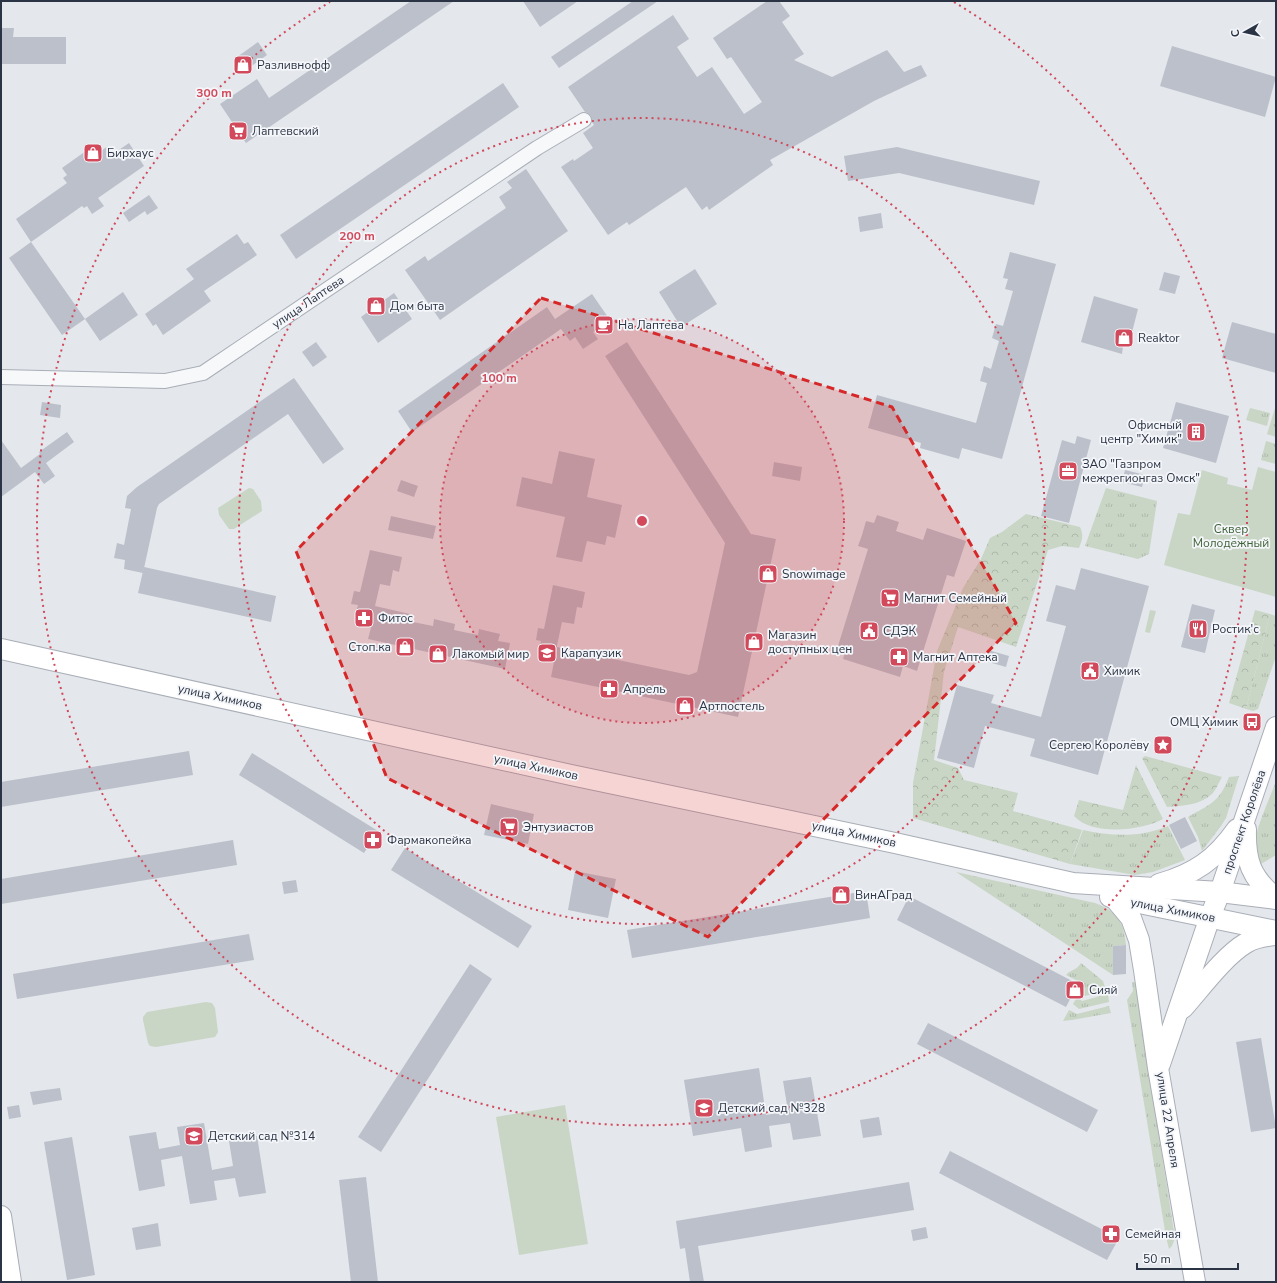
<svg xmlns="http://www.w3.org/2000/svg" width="1277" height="1283" viewBox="0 0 1277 1283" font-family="'Nunito Sans',sans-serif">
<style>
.grass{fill:url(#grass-tufts)}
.forest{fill:url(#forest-crowns)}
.park{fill:#c9d6c5}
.building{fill:#bbc0ca}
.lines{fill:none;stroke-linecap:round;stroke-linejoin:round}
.street-casing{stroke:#a9aeb7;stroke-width:16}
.secondary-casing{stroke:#a9aeb7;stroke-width:22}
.street{stroke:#f7f8fa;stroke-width:14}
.secondary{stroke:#fff;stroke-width:20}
.marked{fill:#d62828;fill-opacity:0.2;stroke:#d62828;stroke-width:3;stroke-dasharray:8 5;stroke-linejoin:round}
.ring{fill:none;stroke:#d1495b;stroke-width:2;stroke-dasharray:2 4}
.labels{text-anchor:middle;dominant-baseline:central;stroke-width:3.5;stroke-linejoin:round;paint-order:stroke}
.poi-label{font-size:12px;fill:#2b3445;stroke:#f4f6f9;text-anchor:start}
.street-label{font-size:12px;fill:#2b3445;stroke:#f4f6f9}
.park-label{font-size:12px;fill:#3f6138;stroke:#f4f6f9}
.centre{fill:#d1495b;stroke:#f4f6f9;stroke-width:2}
.ring-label{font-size:12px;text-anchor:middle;font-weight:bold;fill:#d1495b;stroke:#f4f6f9;stroke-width:3.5;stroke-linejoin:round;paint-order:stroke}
</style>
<defs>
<pattern id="grass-tufts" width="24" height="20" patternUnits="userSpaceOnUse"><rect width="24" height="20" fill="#c9d6c5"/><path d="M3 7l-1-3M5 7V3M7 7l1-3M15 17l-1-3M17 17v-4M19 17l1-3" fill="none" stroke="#adb8ab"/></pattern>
<pattern id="forest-crowns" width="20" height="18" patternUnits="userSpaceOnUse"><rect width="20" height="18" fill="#c9d6c5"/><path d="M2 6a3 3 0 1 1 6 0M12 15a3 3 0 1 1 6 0" fill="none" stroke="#adb8ab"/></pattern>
</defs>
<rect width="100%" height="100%" fill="#e4e7ec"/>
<!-- grass -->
<g class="grass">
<path d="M1276,405V437L1267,434Z"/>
<path d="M1250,408L1270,413L1267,426L1246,420Z"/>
<path d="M1266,441L1276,444V464L1261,460Z"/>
<path d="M1106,488L1157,501L1149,554L1138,559L1085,546Z"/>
<path d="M1150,610L1156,611L1150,633L1145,632Z"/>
<path d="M1270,614L1276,616V656L1258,709L1253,711L1246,709Z"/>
<path d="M1239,776L1226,818L1221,826L1202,851L1198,837L1188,817C1210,804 1219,803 1229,777Z"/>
<path d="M1276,781V855L1261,864C1258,857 1255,851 1255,843C1256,827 1270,798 1276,781Z"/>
<path d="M1168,826L1185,860L1153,872L1135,875L1070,864L1083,830C1111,836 1140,838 1168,826Z"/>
<path d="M956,872L1095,903C1117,911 1124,922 1126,945L1113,946V975Z"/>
<path d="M1081,963L1103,981L1106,990L1085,996L1078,991L1082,983L1066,975C1071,969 1076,971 1081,963Z"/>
<path d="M1132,982H1135L1175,1238L1172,1246L1169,1249L1166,1237L1127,1000L1133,991Z"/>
<path d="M1108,994L1109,1002L1079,1009L1073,1004L1077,997L1082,1001Z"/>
<path d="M1109,1006L1111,1013L1072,1020L1063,1021L1069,1010L1077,1014Z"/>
</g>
<!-- forest -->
<g class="forest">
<path d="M1026,514L1080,527C1084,536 1082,540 1079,548L1062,546L1048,550L1016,647L958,627L944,672L934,760L958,768L964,780L1018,793L1013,811L1082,830L1070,864L913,818V783L937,651L963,588L981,559L990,538L1002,532Z"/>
<path d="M1255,610L1270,614L1246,709L1229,703Z"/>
<path d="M1145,756L1222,777C1219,782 1216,790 1212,794C1200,805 1183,806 1167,807L1142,758Z"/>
<path d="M1136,765L1163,819C1141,831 1092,836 1074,816L1079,800L1123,810Z"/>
</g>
<!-- park -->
<g class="park">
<path d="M1258,467L1276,472V597L1164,565L1178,513L1190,515L1202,470L1228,478L1227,484L1252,490Z"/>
<path d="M249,488L253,489L261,501L262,511L234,529H229L219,515L218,508Z"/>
<path d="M206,1002L212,1003L215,1008L218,1032L215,1037L156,1047L150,1046L148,1043L143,1020V1017L147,1012Z"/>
<path d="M565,1105L588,1244L519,1255L496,1117Z"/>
</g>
<!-- building -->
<g class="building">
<path d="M411,1H454L246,143L220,104L257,79L269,98Z"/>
<path d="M523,1H578L540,27Z"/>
<path d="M633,1H658L559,68L551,57Z"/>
<path d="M767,1H779L790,16L782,22L804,54L794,60L832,77L887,50L904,72L921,65L927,76L874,101L770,160L773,165L709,210L707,206L702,210L686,187L629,225L627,222L608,235L561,167L573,159L574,161L593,148L583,133L594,125L592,122L591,116L588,113L585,112L568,87L673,15L689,39L677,47L697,77L712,67L744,114L762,102L731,57L727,59L713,38Z"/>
<path d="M1,28H14L13,37H66V64H1Z"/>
<path d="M258,42L267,55L246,70L237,57Z"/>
<path d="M1172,46L1276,77L1265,117L1160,86Z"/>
<path d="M503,83L519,107L296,259L280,235Z"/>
<path d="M129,143L144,166L98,198L104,206L92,214L87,206L84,208L82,206L31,242L16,219L67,183L63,178L67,175L62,168L90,148L95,155L108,146L113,154Z"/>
<path d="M897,147L1040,181L1034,205L899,173L848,181L844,156Z"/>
<path d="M526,169L568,231L440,320L405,270L425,256L428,261L506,208L499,197L512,188L507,182Z"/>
<path d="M149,195L158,208L147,215L145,211L129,222L123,213Z"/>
<path d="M881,213L883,228L860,232L858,217Z"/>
<path d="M237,234L244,244L248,242L257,255L204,291L211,301L163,335L156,324L153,326L145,314L194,279L186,269Z"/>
<path d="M31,242L85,319L62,335L9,258Z"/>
<path d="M1010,252L1056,264L1002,459L962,448L959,459L920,448L921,443L868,428L877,395L976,423L987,383L980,381L984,366L991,369L999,341L992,338L996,324L1003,326L1013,291L1005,289L1008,279L1003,278Z"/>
<path d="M695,269L717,304L681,327L659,292Z"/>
<path d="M1164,272L1180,276L1175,294L1159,290Z"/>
<path d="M123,292L138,315L100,341L85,319Z"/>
<path d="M394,293L412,319L378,343L361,317Z"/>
<path d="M592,294L610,320L593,332L598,339L583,349L575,337L570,341L561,329L412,432L398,411L547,307L555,319Z"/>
<path d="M1094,296L1138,309L1130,340L1124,338L1122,354L1081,342Z"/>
<path d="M1232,322L1276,334V373L1222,358Z"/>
<path d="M316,342L327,357L313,367L302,352Z"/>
<path d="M627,342L751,534L776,539L738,717L551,677L557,647L689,675L697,672L725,543L605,356Z"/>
<path d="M294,378L344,449L323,464L288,414L159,504L157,508L143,573L124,569L125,560L114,558L117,543L124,545L131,509L125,508L127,496L137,487Z"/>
<path d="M42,402L61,405L60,418L40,415Z"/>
<path d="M1176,402L1229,416L1216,463L1163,448Z"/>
<path d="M67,432L74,442L46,463L55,476L44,484L35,472L1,497V440L21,468L40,454L39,452Z"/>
<path d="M1077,436L1091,440L1069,523L1041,516L1062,440L1075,444Z"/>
<path d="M559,451L595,459L587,497L622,505L615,538L607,536L605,545L587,541L582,562L556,557L565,517L516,506L522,477L552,484Z"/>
<path d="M774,462L802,467L800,481L772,476Z"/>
<path d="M1125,470L1145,475L1142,487L1122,482Z"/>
<path d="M401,480L418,486L414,497L397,491Z"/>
<path d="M877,515L899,522L896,531L923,540L927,528L966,541L954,577L947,575L917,671L903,666L900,677L843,659L846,649L838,646L868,549L858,546L862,535L866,521L874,523Z"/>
<path d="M391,516L436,526L433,539L388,530Z"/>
<path d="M370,550L402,557L399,572L393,570L390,586L380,584L375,606L410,614L408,621L433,626L434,619L455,624L454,630L478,635L479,629L500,634L498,641L510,643L505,669L368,639L373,620L355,616L358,605L351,604L354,591L360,592Z"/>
<path d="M144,567L276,596L271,622L138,593Z"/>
<path d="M1081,568L1149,586L1098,775L1030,756L1035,739L985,726L974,768L937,758L957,685L994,695L991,703L1041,717L1066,626L1046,621L1056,585L1075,590Z"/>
<path d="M553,585L585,592L582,608L577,607L574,624L562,622L555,655L539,652L541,641L536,640L538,628L544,629Z"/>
<path d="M1192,604L1215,610L1205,653L1181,647Z"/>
<path d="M988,650L1009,656L1006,667L985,661Z"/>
<path d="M189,751L193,775L1,807V782Z"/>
<path d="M252,753L378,831L364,853L239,775Z"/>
<path d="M491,804L534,814L528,844L484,835Z"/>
<path d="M1185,817L1197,841L1181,849L1169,825Z"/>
<path d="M233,840L237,865L1,904V879Z"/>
<path d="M405,848L532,926L518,948L391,870Z"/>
<path d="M575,871L616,879L608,918L568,910Z"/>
<path d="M296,880L298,892L284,894L282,882Z"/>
<path d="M866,891L870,918L632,958L627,930Z"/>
<path d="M909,896L1078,984L1066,1007L897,920Z"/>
<path d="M249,934L254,960L17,999L13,974Z"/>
<path d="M1126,945V974L1113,975V946Z"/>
<path d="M470,964L492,979L381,1152L358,1137Z"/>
<path d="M928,1023L1098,1110L1087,1132L917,1044Z"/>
<path d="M1261,1038L1276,1128L1251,1132L1236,1042Z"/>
<path d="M759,1068L766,1115L788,1111L783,1081L811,1077L821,1136L793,1140L790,1123L769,1126L772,1147L745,1152L741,1128L693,1136L684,1080Z"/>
<path d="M60,1088L62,1100L33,1105L30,1092Z"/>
<path d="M19,1105L21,1117L9,1119L7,1107Z"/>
<path d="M879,1117L882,1135L863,1138L860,1120Z"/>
<path d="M204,1123L212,1170L233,1166L229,1141L257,1136L266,1193L239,1197L235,1178L214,1181L217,1200L190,1204L182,1156L161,1160L165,1186L139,1191L129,1136L156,1132L159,1149L180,1145L177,1127Z"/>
<path d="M72,1137L95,1275L67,1280L44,1142Z"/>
<path d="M950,1151L1119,1238L1107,1260L939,1173Z"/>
<path d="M366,1177L378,1282H351L339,1180Z"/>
<path d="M909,1182L914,1210L698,1246L704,1282H690L685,1248L680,1249L676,1221Z"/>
<path d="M158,1223L161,1246L136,1250L132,1228Z"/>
<path d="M926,1227L928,1238L913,1241L911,1230Z"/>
</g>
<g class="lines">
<!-- street casing -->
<g class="street-casing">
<path id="street" d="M1,377L165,381L203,373L537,148L584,120"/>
</g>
<!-- secondary casing -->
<g class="secondary-casing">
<g id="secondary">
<path d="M1,649L571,775L895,843L1073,883L1220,892L1276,899"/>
<path d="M1246,829C1245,861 1251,878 1276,898"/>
<path d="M1159,884C1195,874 1216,859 1237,829"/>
<path d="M1110,897L1276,931"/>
<path d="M1115,899L1131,918L1139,940L1144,970L1158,1068L1195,1282"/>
<path d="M1183,1008C1200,989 1224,956 1246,943C1255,937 1266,936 1276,935"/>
<path d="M1160,1064L1210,917L1220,892L1276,727"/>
<path d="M1,1216L11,1282"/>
</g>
</g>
<!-- street -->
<use href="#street" class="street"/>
<!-- secondary -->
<use href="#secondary" class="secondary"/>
</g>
<!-- marked area -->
<path class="marked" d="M541,298L892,407L1016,623L708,937L387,778L296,551Z"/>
<!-- distance rings -->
<circle cx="642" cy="521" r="202" fill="#d1495b" fill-opacity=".12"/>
<g class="ring">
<circle cx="642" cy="521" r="202"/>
<circle cx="642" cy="521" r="403"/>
<path d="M954 2A605 605 0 1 1 330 2"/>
</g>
<!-- icons -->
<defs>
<g id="shop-square" transform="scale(1)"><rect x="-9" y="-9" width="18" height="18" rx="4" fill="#d1495b" stroke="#f4f6f9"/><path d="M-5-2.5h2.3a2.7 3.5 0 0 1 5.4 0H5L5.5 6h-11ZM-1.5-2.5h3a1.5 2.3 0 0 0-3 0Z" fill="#fff"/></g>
<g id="supermarket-square" transform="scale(1)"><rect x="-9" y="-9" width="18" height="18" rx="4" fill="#d1495b" stroke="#f4f6f9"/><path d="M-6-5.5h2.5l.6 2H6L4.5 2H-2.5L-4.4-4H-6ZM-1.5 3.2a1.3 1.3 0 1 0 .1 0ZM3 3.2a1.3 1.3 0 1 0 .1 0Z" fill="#fff"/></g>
<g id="cafe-square" transform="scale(1)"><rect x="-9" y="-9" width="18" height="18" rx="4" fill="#d1495b" stroke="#f4f6f9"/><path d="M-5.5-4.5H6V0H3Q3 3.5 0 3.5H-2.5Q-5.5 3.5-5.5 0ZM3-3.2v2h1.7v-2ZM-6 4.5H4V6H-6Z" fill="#fff"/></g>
<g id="building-square" transform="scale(1)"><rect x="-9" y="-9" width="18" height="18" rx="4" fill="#d1495b" stroke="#f4f6f9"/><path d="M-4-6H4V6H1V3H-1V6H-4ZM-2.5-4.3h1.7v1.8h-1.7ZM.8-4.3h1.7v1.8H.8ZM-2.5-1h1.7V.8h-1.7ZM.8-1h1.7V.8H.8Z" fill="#fff"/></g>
<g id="office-square" transform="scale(1)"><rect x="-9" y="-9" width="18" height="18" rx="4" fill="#d1495b" stroke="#f4f6f9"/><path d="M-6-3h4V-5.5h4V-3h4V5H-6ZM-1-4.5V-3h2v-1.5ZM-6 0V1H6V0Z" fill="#fff"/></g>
<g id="pharmacy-square" transform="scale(1)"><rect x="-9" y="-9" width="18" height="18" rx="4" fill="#d1495b" stroke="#f4f6f9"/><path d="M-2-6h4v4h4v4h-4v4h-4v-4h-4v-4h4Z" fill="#fff"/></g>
<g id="restaurant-square" transform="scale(1)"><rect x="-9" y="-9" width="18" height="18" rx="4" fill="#d1495b" stroke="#f4f6f9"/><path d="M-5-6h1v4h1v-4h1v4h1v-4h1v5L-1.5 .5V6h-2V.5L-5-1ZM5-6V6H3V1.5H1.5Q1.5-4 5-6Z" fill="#fff"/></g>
<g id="civic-square" transform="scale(1)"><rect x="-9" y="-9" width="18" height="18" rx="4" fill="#d1495b" stroke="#f4f6f9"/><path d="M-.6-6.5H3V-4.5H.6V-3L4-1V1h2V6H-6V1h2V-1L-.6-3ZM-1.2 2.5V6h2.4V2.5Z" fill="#fff"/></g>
<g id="school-square" transform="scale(1)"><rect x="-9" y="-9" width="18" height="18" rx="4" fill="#d1495b" stroke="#f4f6f9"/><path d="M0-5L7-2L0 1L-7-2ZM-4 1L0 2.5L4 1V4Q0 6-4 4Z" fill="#fff"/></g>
<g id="bus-square" transform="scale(1)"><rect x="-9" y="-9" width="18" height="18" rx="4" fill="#d1495b" stroke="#f4f6f9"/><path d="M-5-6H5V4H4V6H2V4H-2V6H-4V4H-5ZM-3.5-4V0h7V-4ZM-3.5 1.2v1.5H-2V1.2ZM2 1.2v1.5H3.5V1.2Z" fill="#fff"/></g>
<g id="sight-square" transform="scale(1)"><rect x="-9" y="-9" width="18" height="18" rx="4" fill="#d1495b" stroke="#f4f6f9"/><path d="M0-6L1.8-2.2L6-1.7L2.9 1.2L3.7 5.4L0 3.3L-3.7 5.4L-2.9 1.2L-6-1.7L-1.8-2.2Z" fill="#fff"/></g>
</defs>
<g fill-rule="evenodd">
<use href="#shop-square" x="243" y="65"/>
<use href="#supermarket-square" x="238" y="131"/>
<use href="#shop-square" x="93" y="153"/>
<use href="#shop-square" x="376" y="306"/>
<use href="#cafe-square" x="604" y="325"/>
<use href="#shop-square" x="1124" y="338"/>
<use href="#building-square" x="1196" y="432"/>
<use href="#office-square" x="1068" y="471"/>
<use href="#shop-square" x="768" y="574"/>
<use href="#supermarket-square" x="890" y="598"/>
<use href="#pharmacy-square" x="364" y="618"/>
<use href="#restaurant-square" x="1198" y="629"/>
<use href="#civic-square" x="869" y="631"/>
<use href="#shop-square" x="754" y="642"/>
<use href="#shop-square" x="405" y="647"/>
<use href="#school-square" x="547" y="653"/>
<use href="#shop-square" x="438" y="654"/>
<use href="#pharmacy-square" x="899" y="657"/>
<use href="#civic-square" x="1090" y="671"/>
<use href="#pharmacy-square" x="609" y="689"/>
<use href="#shop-square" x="685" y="706"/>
<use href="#bus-square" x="1252" y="722"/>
<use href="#sight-square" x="1163" y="745"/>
<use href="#supermarket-square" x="509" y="827"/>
<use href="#pharmacy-square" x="373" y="840"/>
<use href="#shop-square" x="841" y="895"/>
<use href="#shop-square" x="1075" y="990"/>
<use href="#school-square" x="704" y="1108"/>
<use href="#school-square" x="194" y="1136"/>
<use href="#pharmacy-square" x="1111" y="1234"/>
</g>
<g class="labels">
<!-- poi labels -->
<g class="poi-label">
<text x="257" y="65">Разливнофф</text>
<text x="252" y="131">Лаптевский</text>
<text x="107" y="153">Бирхаус</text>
<text x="390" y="306">Дом быта</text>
<text x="618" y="325">На Лаптева</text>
<text x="1138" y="338">Reaktor</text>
<text x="1182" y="425" text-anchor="end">Офисный<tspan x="1182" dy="14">центр "Химик"</tspan></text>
<text x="1082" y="464">ЗАО "Газпром<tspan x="1082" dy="14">межрегионгаз Омск"</tspan></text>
<text x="782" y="574">Snowimage</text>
<text x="904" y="598">Магнит Семейный</text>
<text x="378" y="618">Фитос</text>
<text x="1212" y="629">Ростик'с</text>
<text x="883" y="631">СДЭК</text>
<text x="768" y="635">Магазин<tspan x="768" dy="14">доступных цен</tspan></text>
<text x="391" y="647" text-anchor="end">Стоп.ка</text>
<text x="561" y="653">Карапузик</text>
<text x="452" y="654">Лакомый мир</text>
<text x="913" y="657">Магнит Аптека</text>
<text x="1104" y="671">Химик</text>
<text x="623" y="689">Апрель</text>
<text x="699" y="706">Артпостель</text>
<text x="1238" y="722" text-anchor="end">ОМЦ Химик</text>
<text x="1149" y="745" text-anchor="end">Сергею Королёву</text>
<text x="523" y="827">Энтузиастов</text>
<text x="387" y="840">Фармакопейка</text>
<text x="855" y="895">ВинАГрад</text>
<text x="1089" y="990">Сияй</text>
<text x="718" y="1108">Детский сад №328</text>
<text x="208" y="1136">Детский сад №314</text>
<text x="1125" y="1234">Семейная</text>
</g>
<!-- street labels -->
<g class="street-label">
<text transform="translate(308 302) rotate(-34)">улица Лаптева</text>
<text transform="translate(220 697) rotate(12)">улица Химиков</text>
<text transform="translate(536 767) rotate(12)">улица Химиков</text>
<text transform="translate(1244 822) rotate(-71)">проспект Королёва</text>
<text transform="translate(854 834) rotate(12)">улица Химиков</text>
<text transform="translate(1173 910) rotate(11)">улица Химиков</text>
<text transform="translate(1168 1120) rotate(81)">улица 22 Апреля</text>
</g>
<!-- park labels -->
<g class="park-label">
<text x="1231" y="529">Сквер<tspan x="1231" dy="14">Молодёжный</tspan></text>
</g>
</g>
<circle cx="642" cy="521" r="6" class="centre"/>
<g class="ring-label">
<text x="214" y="97">300 m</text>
<text x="357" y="240">200 m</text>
<text x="499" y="382">100 m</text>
</g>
<!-- border -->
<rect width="1277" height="1283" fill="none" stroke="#2b3445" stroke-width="4"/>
<!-- north arrow -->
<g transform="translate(1245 32) rotate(262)" stroke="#f4f6f9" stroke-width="3" paint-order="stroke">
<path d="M0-3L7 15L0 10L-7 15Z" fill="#2b3445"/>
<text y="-6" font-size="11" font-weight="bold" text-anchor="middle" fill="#2b3445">С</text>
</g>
<!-- scale -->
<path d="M1137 1263v6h101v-6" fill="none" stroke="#2b3445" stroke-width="2"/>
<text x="1143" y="1263" font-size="12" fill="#2b3445" stroke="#f4f6f9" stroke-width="3" paint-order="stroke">50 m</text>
</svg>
